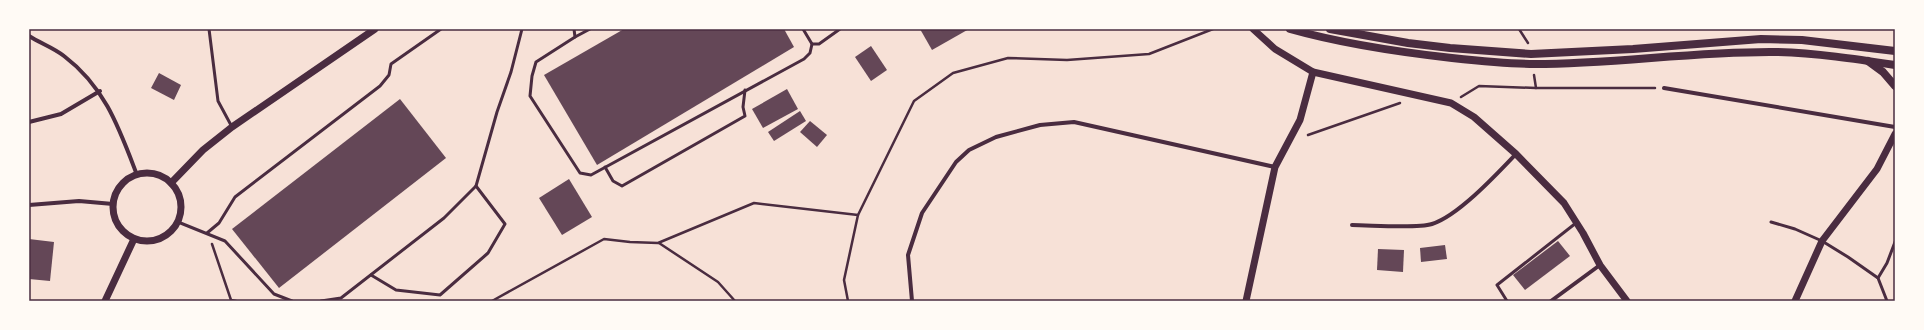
<svg xmlns="http://www.w3.org/2000/svg" width="1924" height="330" viewBox="0 0 1924 330" font-family="Manrope,sans-serif">
<style>
.building{fill:#644757}
.lines{fill:none;stroke-linecap:round;stroke-linejoin:round}
.path{stroke:#4a2c40;stroke-width:2.5}
.service{stroke:#4a2c40;stroke-width:3}
.minor{stroke:#4a2c40;stroke-width:4}
.tertiary{stroke:#4a2c40;stroke-width:7}
.secondary{stroke:#4a2c40;stroke-width:8}
.neatline{fill:none;stroke:#4a2c40;stroke-width:1.5}
</style>
<rect width="100%" height="100%" fill="#f7e1d7"/>
<!-- building -->
<g class="building">
<path d="M624,29H784L794,47L597,165L544,75Z"/>
<path d="M920,29H969L932,50Z"/>
<path d="M871,46L887,70L871,81L855,57Z"/>
<path d="M159,73L181,85L174,100L151,88Z"/>
<path d="M787,89L798,109L763,128L752,109Z"/>
<path d="M400,99L446,158L279,288L232,229Z"/>
<path d="M800,111L806,121L774,141L768,132Z"/>
<path d="M810,121L827,135L817,147L800,132Z"/>
<path d="M569,179L592,217L562,235L539,198Z"/>
<path d="M29,239L54,242L50,281L29,279Z"/>
<path d="M1558,241L1570,256L1525,290L1513,275Z"/>
<path d="M1445,245L1447,259L1421,262L1420,248Z"/>
<path d="M1378,249L1404,250L1403,272L1377,270Z"/>
</g>
<g class="lines">
<!-- path -->
<g class="path">
<path d="M1519,29L1528,43"/>
<path d="M1534,75L1536,88"/>
<path d="M1461,97L1479,86L1536,88H1655"/>
<path d="M1308,135L1400,103"/>
<path d="M659,243L718,282L735,301"/>
<path d="M212,244L231,300L236,301"/>
<path d="M492,301L604,239L630,242L658,243L754,203L858,215"/>
<path d="M848,301L844,280L858,215L914,101L953,73L1008,58L1067,60L1149,54L1213,29"/>
</g>
<!-- service -->
<g class="service">
<path d="M209,29L218,101L232,127"/>
<path d="M574,29L575,37L536,62L532,76L530,96L580,173L591,175L804,59L810,53L812,44L803,29"/>
<path d="M575,37L590,29"/>
<path d="M812,44H819L840,29"/>
<path d="M605,167L613,181L622,186L745,116L743,107L745,90"/>
<path d="M178,222L225,241L274,294L292,301"/>
<path d="M1771,222L1795,229L1822,241L1848,257L1878,278L1887,301"/>
<path d="M207,233L219,223L235,197L380,86L389,75L391,64L441,29"/>
<path d="M371,275L396,290L440,295L488,253L505,224L476,186"/>
<path d="M1878,278L1887,263L1895,242"/>
<path d="M321,301L341,298L444,218L476,186L497,112L511,72L522,29"/>
<path d="M1507,301L1497,285L1576,223"/>
</g>
<!-- minor -->
<g class="minor">
<path d="M29,36C40,43 54,48 64,56C105,87 119,128 137,175"/>
<path d="M1664,88L1895,127"/>
<path d="M29,122L61,114L100,91"/>
<path d="M29,205L79,201L113,204"/>
<path d="M1352,225C1371,225 1416,229 1432,224C1458,216 1497,174 1516,154"/>
<path d="M912,301L908,255L922,213L956,162L969,150L996,137L1040,125L1074,122L1275,167"/>
<path d="M1551,301L1600,265"/>
</g>
<!-- tertiary -->
<g class="tertiary">
<path d="M1253,29L1275,49L1313,72L1451,103L1474,117L1516,154L1564,203L1583,233L1600,265L1627,301"/>
<circle cx="147" cy="207" r="34"/>
<path d="M171,183L203,150L232,127L375,29"/>
<path d="M105,301L134,239"/>
<path d="M1246,301L1275,167L1300,120L1313,72"/>
<path d="M1795,301L1822,241L1877,169L1895,134"/>
</g>
<!-- secondary -->
<g class="secondary">
<path d="M1290,29C1343,44 1398,52 1452,58C1480,61 1508,64 1535,64C1615,64 1696,51 1776,52C1816,53 1856,59 1895,65"/>
<path d="M1330,29L1408,43L1450,48L1531,54L1633,49L1761,39L1802,40L1895,51"/>
<path d="M1868,61L1883,72L1895,86"/>
</g>
</g>
<!-- border -->
<rect width="1924" height="330" fill="none" stroke="#fffaf5" stroke-width="60"/>
<rect x="30" y="30" width="1864" height="270" class="neatline"/>
</svg>
